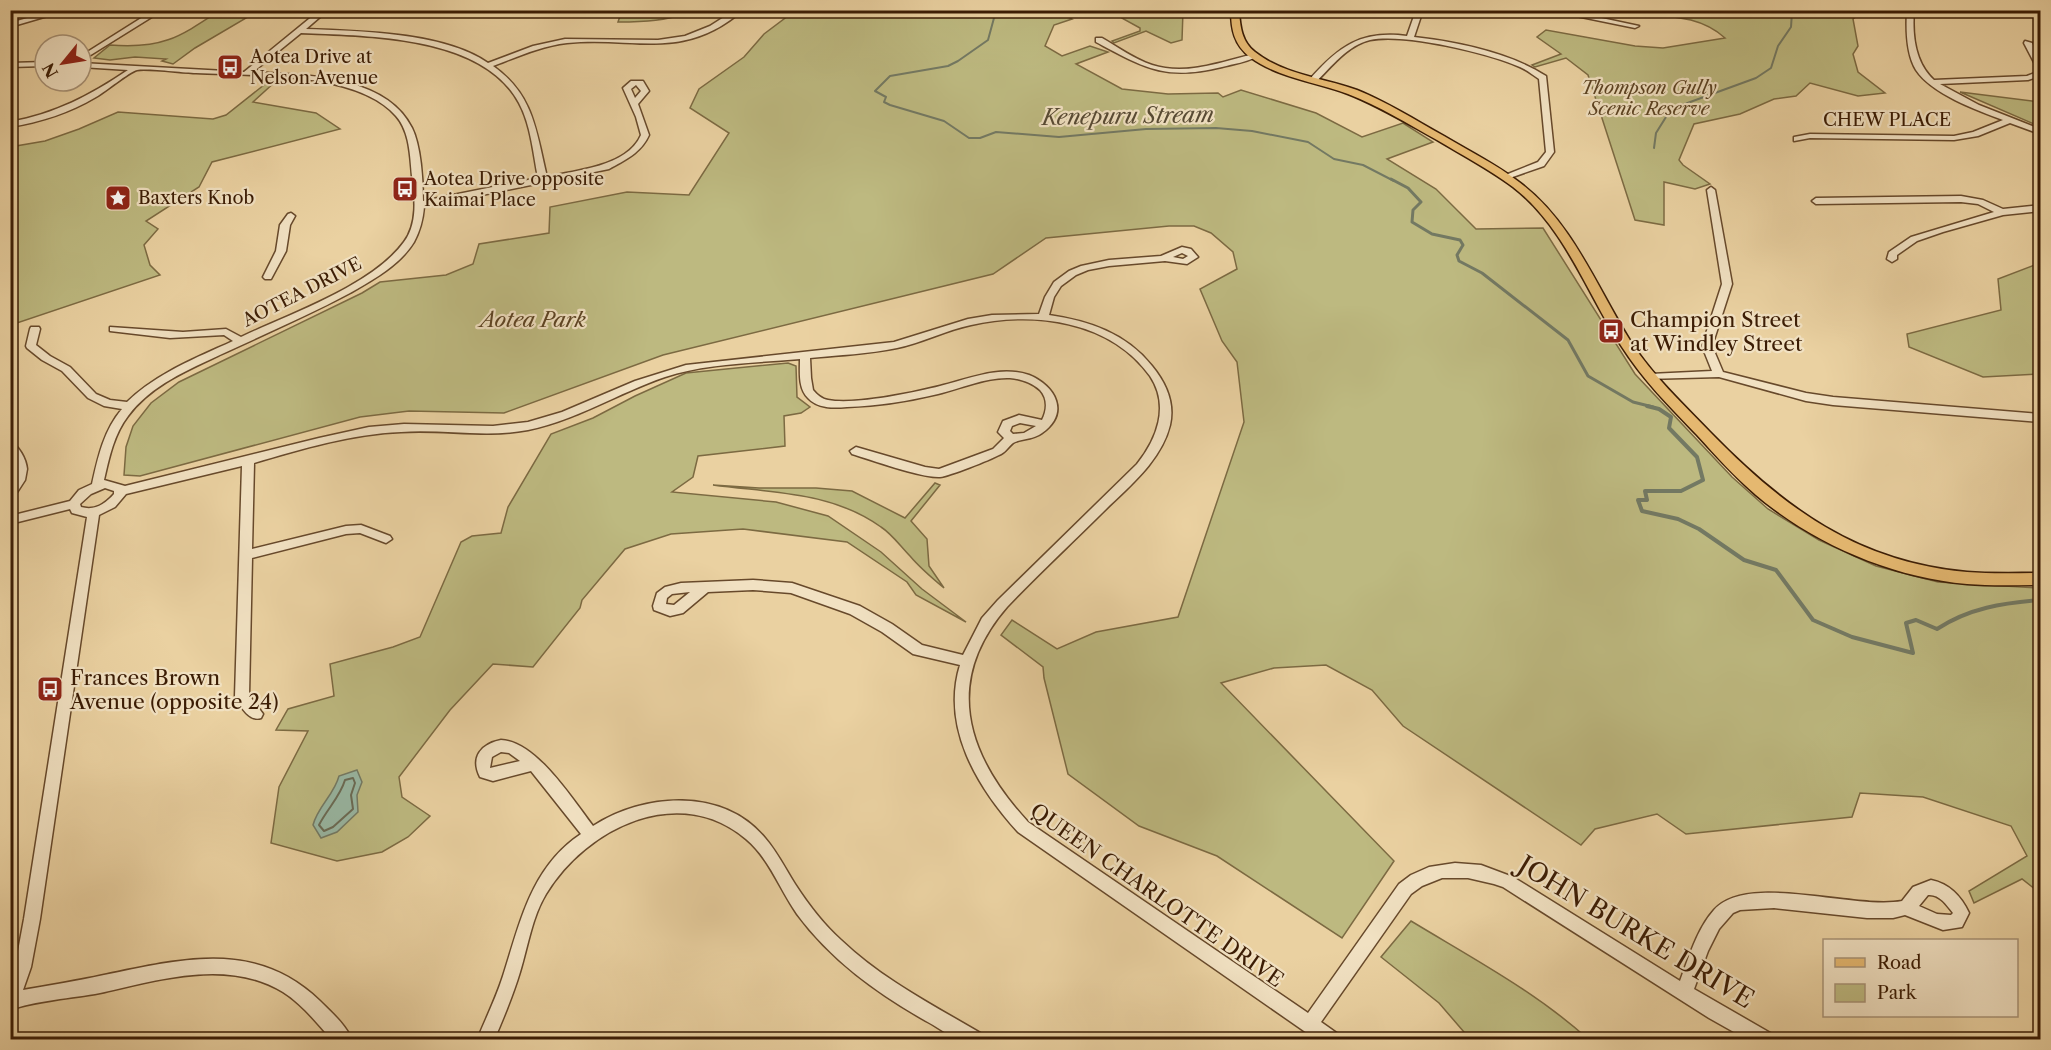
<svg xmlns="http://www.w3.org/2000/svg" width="2051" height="1050" viewBox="0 0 2051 1050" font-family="'Libre Caslon Text',serif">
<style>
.green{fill:#bdb980;stroke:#7c6a42;stroke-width:1.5}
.water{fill:#98b7a3;stroke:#737963;stroke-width:1.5}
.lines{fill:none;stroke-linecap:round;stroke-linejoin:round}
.shore{stroke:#6a6a54;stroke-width:2}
.stream-far2{stroke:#737963;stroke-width:2}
.stream-far1{stroke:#737963;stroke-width:3}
.stream{stroke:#737963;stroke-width:4}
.minor-casing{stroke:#67492b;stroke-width:3}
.major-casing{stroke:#3b1c04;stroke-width:3}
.minor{fill:#f1e1c2;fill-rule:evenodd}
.major{fill:#e5b870;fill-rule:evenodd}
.labels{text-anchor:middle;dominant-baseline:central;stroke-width:4.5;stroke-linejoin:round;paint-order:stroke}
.far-poi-label{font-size:18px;fill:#3b1c04;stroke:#f1e1c2;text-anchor:start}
.far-park-label{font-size:18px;font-style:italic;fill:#5c4323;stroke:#f1e1c2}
.far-street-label{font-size:18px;fill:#3b1c04;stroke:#f1e1c2}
.park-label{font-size:21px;font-style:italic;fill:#5c4323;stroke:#f1e1c2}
.poi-label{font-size:21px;fill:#3b1c04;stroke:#f1e1c2;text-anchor:start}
.street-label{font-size:21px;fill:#3b1c04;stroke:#f1e1c2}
.water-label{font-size:22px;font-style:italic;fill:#574a34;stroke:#f1e1c2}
.near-street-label{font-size:26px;fill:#3b1c04;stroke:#f1e1c2}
</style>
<rect width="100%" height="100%" fill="#ead1a1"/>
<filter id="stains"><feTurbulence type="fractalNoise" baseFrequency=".00333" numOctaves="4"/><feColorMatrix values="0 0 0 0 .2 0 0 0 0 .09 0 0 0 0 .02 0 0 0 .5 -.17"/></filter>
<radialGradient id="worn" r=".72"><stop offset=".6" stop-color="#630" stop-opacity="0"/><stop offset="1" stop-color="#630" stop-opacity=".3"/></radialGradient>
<!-- green -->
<g class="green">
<path d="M804,10L1057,11L1072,19L1054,25L1045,46L1062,56L1090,46L1108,52L1076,64L1122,89L1168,94L1218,93L1223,97L1241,90L1316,113L1362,137L1403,123L1433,142L1387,159L1436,189L1476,229L1543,228L1635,374L1732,477L1768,509L1819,540L1876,566L1938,582L2040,588V893L2022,879L1974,903L1969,891L2027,856L2011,826L1923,797L1860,793L1852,817L1686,834L1657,814L1595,829L1581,845L1403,726L1372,690L1326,665L1274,668L1221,683L1394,861L1342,938L1217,856L1139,826L1068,774L1044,678L1043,667L1001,635L1012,620L1057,649L1096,632L1178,617L1244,422L1237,362L1222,341L1200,289L1237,269L1233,252L1211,233L1194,226H1169L1046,238L993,274L663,355L504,413L409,411L360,417L140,476L124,475L126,447L133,426L151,403L179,382L362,293L380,282L446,275L473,264L479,244L549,233L550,207L627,192L689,195L729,133L690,108L699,89L744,57L764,34L788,16Z"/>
<path d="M1135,10L1183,11L1182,40L1171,43L1146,31L1114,43L1112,41L1140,31V28L1118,16Z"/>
<path d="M219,11H258L195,48L173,64L162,61L166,59L135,57L110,60L94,58L110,45C162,49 178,38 219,11Z"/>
<path d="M613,11H691C668,21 644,22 618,22L620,16Z"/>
<path d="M1618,11H1863L1853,19L1858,46L1853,54L1858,72L1885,93L1858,96L1810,83L1796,96L1774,99L1740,114L1694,124L1679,160L1683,165L1710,184L1695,189L1664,182V225L1635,220L1588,75L1566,58L1535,67L1532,65L1561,54L1537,37L1546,30L1635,46L1663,48L1725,38C1694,10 1656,19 1618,11Z"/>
<path d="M269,81H276L253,102L316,113L340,129L212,162L199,187L146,221L158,229L144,245L150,265L160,275L11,325L10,159L16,146L45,141L79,129L118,112L213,119L226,115Z"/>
<path d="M1960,92L2040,102V123L2034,124Z"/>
<path d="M2040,263V374L1983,377L1909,347L1907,334L2001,310L1998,279Z"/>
<path d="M788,363L796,366L797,397L810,407L801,413L784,416L785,446L698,456L693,477L672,492L776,502L828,516L881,552L922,589L966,622L916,595L907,582L847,542L743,529L671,534L625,549L582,600L580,608L533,667L493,664L450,710L399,777L402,797L430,816L408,837L382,852L337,861L271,843L279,787L308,731L276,730L288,709L334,696L330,664L393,647L420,637L461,542L472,536L501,533L508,507L551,434L593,418L635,396L686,373Z"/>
<path d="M935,483L940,485L911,521L927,539L929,566L944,588C932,578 920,568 910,556C901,547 892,534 881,527C831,491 771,493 713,485L759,488H816L852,491L905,518Z"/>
<path d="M1411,921C1472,958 1536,992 1588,1039H1470L1439,1003L1381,957Z"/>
</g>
<!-- water -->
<path class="water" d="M357,770L362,782L357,795L358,812L337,832L321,838L313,825C318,806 334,795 339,776Z"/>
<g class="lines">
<!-- shore -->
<path class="shore" d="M353,778L355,783L351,795L353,809L333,827L324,831L319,825C327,809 340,797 345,780Z"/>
<!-- stream-far2 -->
<g class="stream-far2">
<path d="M1007,10L994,18L988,40L958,61L948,66L890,76L875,91L886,97L884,102L890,105L944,121L969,138H980L996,132L1059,137L1146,129L1216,128L1252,131L1308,142L1334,159L1363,165L1394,181"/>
<path d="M1654,148L1656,133L1671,109L1756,78L1771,68L1778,46L1791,27L1792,12L1790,10"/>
</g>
<!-- stream-far1 -->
<path class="stream-far1" d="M1391,179L1408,188L1421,202L1413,210L1412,222L1432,234L1460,240L1463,245L1457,255L1459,261L1482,273L1568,340L1588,376L1633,402L1653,407"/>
<!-- stream -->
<path class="stream" d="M1647,406L1659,409L1671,417L1669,428L1697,457L1703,480L1681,491H1645L1647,500H1638L1642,511L1678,519L1699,529L1744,560L1776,570L1813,620L1852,637L1913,653L1906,623L1916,620L1937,629C1969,608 2003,603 2040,600"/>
<!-- minor casing -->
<g class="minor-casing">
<g id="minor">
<path d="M55,10H68L10,27V23Z"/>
<path d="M154,10H163L81,61V56Z"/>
<path d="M320,10H328L306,29C358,31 444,32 488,63L533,46L565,39L658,40L685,36L710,26L735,10H743C683,62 635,36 567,43C541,46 517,57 493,66C534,95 536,131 547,177C576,170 627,167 641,135L636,117L623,88L631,81H643L649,91L638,104L649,135C641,153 625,160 609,169L424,207C423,219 420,231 414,242C400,265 373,280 350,293C309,315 265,334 222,354C188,370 151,385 128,416C114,434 109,458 104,480L125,486L319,438L369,427L404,424L493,426L528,422L562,412L635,381L686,365L894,342L968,319L992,315L1039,314L1045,297L1054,282L1069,271L1081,266L1109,260L1161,256L1182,247L1191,249L1198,257L1187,264L1165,261L1109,266L1088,270L1076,275L1061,286L1054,297L1049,315C1089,321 1126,333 1152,366C1166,383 1175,403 1170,425C1161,462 1127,488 1101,514C1070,545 1037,575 1007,607C942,682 967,756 1028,822L1308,1013L1399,884L1411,875L1429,867L1455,863L1481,865L1513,877L1680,981C1689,957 1697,929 1714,910C1747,872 1854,910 1902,901L1913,887L1931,880C1950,884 1961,896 1969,913L1962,927L1943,930L1905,915L1893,918H1867L1774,908L1740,910L1733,913L1719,929L1708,951L1694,989L1772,1034L1774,1040H1748L1709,1018L1503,887L1494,884L1468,878H1442L1422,886L1411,894L1321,1022L1338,1034L1340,1040H1317L1018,832C977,787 941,727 960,665L913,654L882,632L850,614L791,593L753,590L708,592L683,613L670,616L654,610L653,606L657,593L665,587L681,583L753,580L792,583L860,606L892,624L922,645L963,655L982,618L998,600L1137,464C1157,439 1170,406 1150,376C1110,320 1033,311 971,325C946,330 922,343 897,348C869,354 839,355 810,358L811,378L813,390C817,395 822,399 828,400C854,405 913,393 940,386C969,379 999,365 1029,375C1056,386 1070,413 1042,433C1033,440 1019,439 1013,443C1008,447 1005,453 999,455C990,460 949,476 940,477C921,478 872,460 852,454L850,451L856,447L925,467L939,469L993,449L1004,438L998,432L1003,421L1019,415L1042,420C1047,410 1048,399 1040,390C1032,383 1021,379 1010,378C986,377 962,388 938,394C909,401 878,406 847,407C834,408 818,409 808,398C798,388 800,372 800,359C755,363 707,363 665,377C618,393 577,420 528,430C486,438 443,429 401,432C351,434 302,449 254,463L252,549L346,526L361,525L390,536L392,539L386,543L360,533L346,534L252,558L249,695L263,714L261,718C249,722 240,706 235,696L242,466L126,494L115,507L99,515L40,919L31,967L23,990C50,985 77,981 104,975C182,959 256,939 320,1001C331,1012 346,1025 352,1040H332C317,1023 302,1004 283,992C227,958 159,980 100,993C74,998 33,1001 10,1010V979L15,967L24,919L87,517L72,513L70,509L10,524V516L70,501L79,490L92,484C98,457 104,430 122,409L104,406L88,398L62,371L42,360L27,348L26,346L30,329L31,327H39L40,329L36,345L50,356L70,367L96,394L110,400L127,402C157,373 196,358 233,341L224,335L170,338L110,331V327L183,332L226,329L241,337C289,314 372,286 404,242C418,223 415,198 412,176C410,156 410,132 396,116C357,71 252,76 196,73C184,73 148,68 137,70C129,72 105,92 96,97C69,113 41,122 10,127V122C55,114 91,95 128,70L81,67V63L244,72ZM301,33C367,36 483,35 519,103C531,125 533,153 538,178L423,201C423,181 421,146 412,128C386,75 304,75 253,72ZM636,85L641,91L635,98L631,89ZM1182,253L1188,256L1183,259L1173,257ZM1020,423L1036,426L1024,433L1013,434L1010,431L1012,426ZM105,488L114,491V494C105,504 95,511 81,507L80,504L91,494ZM690,592L674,605L666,604L667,598L672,594ZM1928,895C1939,894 1946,904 1953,913L1951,915L1937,914L1919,906Z"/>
<path d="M1419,10H1426L1421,16L1414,37C1458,42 1508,52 1546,76L1554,152L1544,166L1507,179L1503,176L1538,162L1546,152L1539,79C1533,75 1527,70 1520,67C1487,53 1405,33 1370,40C1348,45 1331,67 1316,82L1309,80C1339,46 1361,30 1407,36L1414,16Z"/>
<path d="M1547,10H1564L1639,26L1635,28Z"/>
<path d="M1907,10H1914C1912,35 1915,63 1934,80L2027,76L2040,71V76L2028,80L1940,84L1979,105L2040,129V134L2010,123L1978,136L1954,140L1810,138L1794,141V137L1810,134L1954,136L1973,132L2003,120C1976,110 1932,94 1916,70C1906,54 1906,28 1907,10Z"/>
<path d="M1096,38H1102C1118,47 1134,59 1152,65C1186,76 1221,62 1254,54L1258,56C1248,62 1233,64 1222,67C1165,81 1145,68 1096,42Z"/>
<path d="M2025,41L2032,43L2040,60V68L2036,66L2024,43Z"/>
<path d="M45,62V66L10,67V63Z"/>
<path d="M1711,187L1715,190L1732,284L1712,346L1723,372L1806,393L1833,397L2040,414V422L1833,405L1806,401L1719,377L1646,379L1645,377L1650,374L1712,371L1702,346L1722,284L1707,190Z"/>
<path d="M1961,196L1983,200L2003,209L2040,205V211L2003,215L1943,232L1917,241L1897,255V259L1892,262L1887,259L1889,252L1911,237L1994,212L1978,204L1961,202L1816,204L1812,201L1816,198Z"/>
<path d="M291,213L295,216L290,225L286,251L271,279H265L263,277L276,251L280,225L288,214Z"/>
<path d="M10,441C19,446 26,459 27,469L25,480L14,497L10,498V484L16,469L10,454Z"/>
<path d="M501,740C536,741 573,800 593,826C644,793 723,787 765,838C777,852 785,868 795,884C808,904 823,924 841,940C883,980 933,1005 982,1034L984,1040C976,1040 965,1041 957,1039C946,1034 936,1026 926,1021C877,993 831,960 797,914C780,890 769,858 746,839C679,782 586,828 546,894C532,917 528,946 520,972C513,995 504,1017 494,1040H477C486,1018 496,998 503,976C520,923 531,867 581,834L531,771L493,781L480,777C470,757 481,744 501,740ZM501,752L509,753L520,761L490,768L492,757Z"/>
</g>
</g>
<!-- major casing -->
<g class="major-casing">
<path id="major" d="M1231,10H1239C1240,27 1242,42 1255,52C1284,75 1324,78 1357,90C1387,102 1415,120 1444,136C1469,151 1496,164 1519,182C1572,221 1597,288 1631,342C1653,376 1682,403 1710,432C1784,508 1857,562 1967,572C1992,574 2016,573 2040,573V585C2016,585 1991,586 1967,584C1891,577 1814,544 1756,495C1735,477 1716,456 1697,435C1670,407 1643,380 1622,347C1587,294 1565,227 1513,187C1489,169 1462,155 1437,140C1408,124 1379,106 1348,94C1316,82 1278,78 1250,57C1234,45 1231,29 1231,10Z"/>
</g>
<!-- minor -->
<use href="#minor" class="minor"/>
<!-- major -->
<use href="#major" class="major"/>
</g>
<!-- icons -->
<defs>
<g id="bus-square" transform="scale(1.35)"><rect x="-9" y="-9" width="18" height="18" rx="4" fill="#8f2418" stroke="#f1e1c2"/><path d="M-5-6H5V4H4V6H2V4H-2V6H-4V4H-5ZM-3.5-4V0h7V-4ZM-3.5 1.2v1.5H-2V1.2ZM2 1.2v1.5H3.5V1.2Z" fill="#fff"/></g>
<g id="sight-square" transform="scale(1.35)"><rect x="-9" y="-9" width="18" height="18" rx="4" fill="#8f2418" stroke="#f1e1c2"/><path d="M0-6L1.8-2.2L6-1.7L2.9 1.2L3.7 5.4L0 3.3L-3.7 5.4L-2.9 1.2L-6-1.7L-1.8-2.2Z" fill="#fff"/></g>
</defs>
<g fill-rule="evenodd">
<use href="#bus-square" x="230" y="67"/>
<use href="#bus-square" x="405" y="189"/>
<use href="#sight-square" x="118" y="198"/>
<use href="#bus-square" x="1611" y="331"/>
<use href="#bus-square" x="50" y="689"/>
</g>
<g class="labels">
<!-- far-poi labels -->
<g class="far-poi-label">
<text x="250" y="57">Aotea Drive at<tspan x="250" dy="21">Nelson Avenue</tspan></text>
<text x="424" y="179">Aotea Drive opposite<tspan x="424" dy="21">Kaimai Place</tspan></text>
<text x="138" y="198">Baxters Knob</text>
</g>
<!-- far-park labels -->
<g class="far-park-label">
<text x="1649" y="88">Thompson Gully<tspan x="1649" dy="21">Scenic Reserve</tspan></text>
</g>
<!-- far-street labels -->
<g class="far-street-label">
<text x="1887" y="120">CHEW PLACE</text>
<text transform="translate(302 292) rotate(-27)">AOTEA DRIVE</text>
</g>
<!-- park labels -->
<g class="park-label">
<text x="533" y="319">Aotea Park</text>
</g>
<!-- poi labels -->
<g class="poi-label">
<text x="1630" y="319">Champion Street<tspan x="1630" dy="24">at Windley Street</tspan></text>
<text x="70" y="677">Frances Brown<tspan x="70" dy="24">Avenue (opposite 24)</tspan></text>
</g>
<!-- street labels -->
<g class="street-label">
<text transform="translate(1157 895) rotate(35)">QUEEN CHARLOTTE DRIVE</text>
</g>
<!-- water labels -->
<g class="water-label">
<text transform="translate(1128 116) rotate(-1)">Kenepuru Stream</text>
</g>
<!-- near-street labels -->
<g class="near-street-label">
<text transform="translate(1636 932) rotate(31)">JOHN BURKE DRIVE</text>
</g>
</g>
<!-- margin -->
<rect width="2051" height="1050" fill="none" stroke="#ead1a1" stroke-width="36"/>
<rect x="12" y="12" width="2027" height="1026" fill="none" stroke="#3b1c04" stroke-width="3"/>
<rect x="18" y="18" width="2015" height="1014" fill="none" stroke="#3b1c04" stroke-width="1.5"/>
<!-- legend -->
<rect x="1823" y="939" width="195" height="78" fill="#f1e1c2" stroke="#a89276" stroke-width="1.5"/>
<rect x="1835" y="958" width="30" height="9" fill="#e5b870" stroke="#a89276" stroke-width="1.5"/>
<text x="1877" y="969" font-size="18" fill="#3b1c04">Road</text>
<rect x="1835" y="984" width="30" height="18" fill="#bdb980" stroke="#a89276" stroke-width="1.5"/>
<text x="1877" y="999" font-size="18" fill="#3b1c04">Park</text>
<!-- north arrow -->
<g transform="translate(63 63) rotate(240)"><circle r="28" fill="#f1e1c2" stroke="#a89276" stroke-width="1.5"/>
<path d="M0-4.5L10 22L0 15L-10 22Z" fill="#8f2418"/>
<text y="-9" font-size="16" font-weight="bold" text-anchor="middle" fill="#3b1c04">N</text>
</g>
<rect width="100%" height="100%" filter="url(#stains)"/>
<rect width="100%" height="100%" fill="url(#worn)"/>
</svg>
